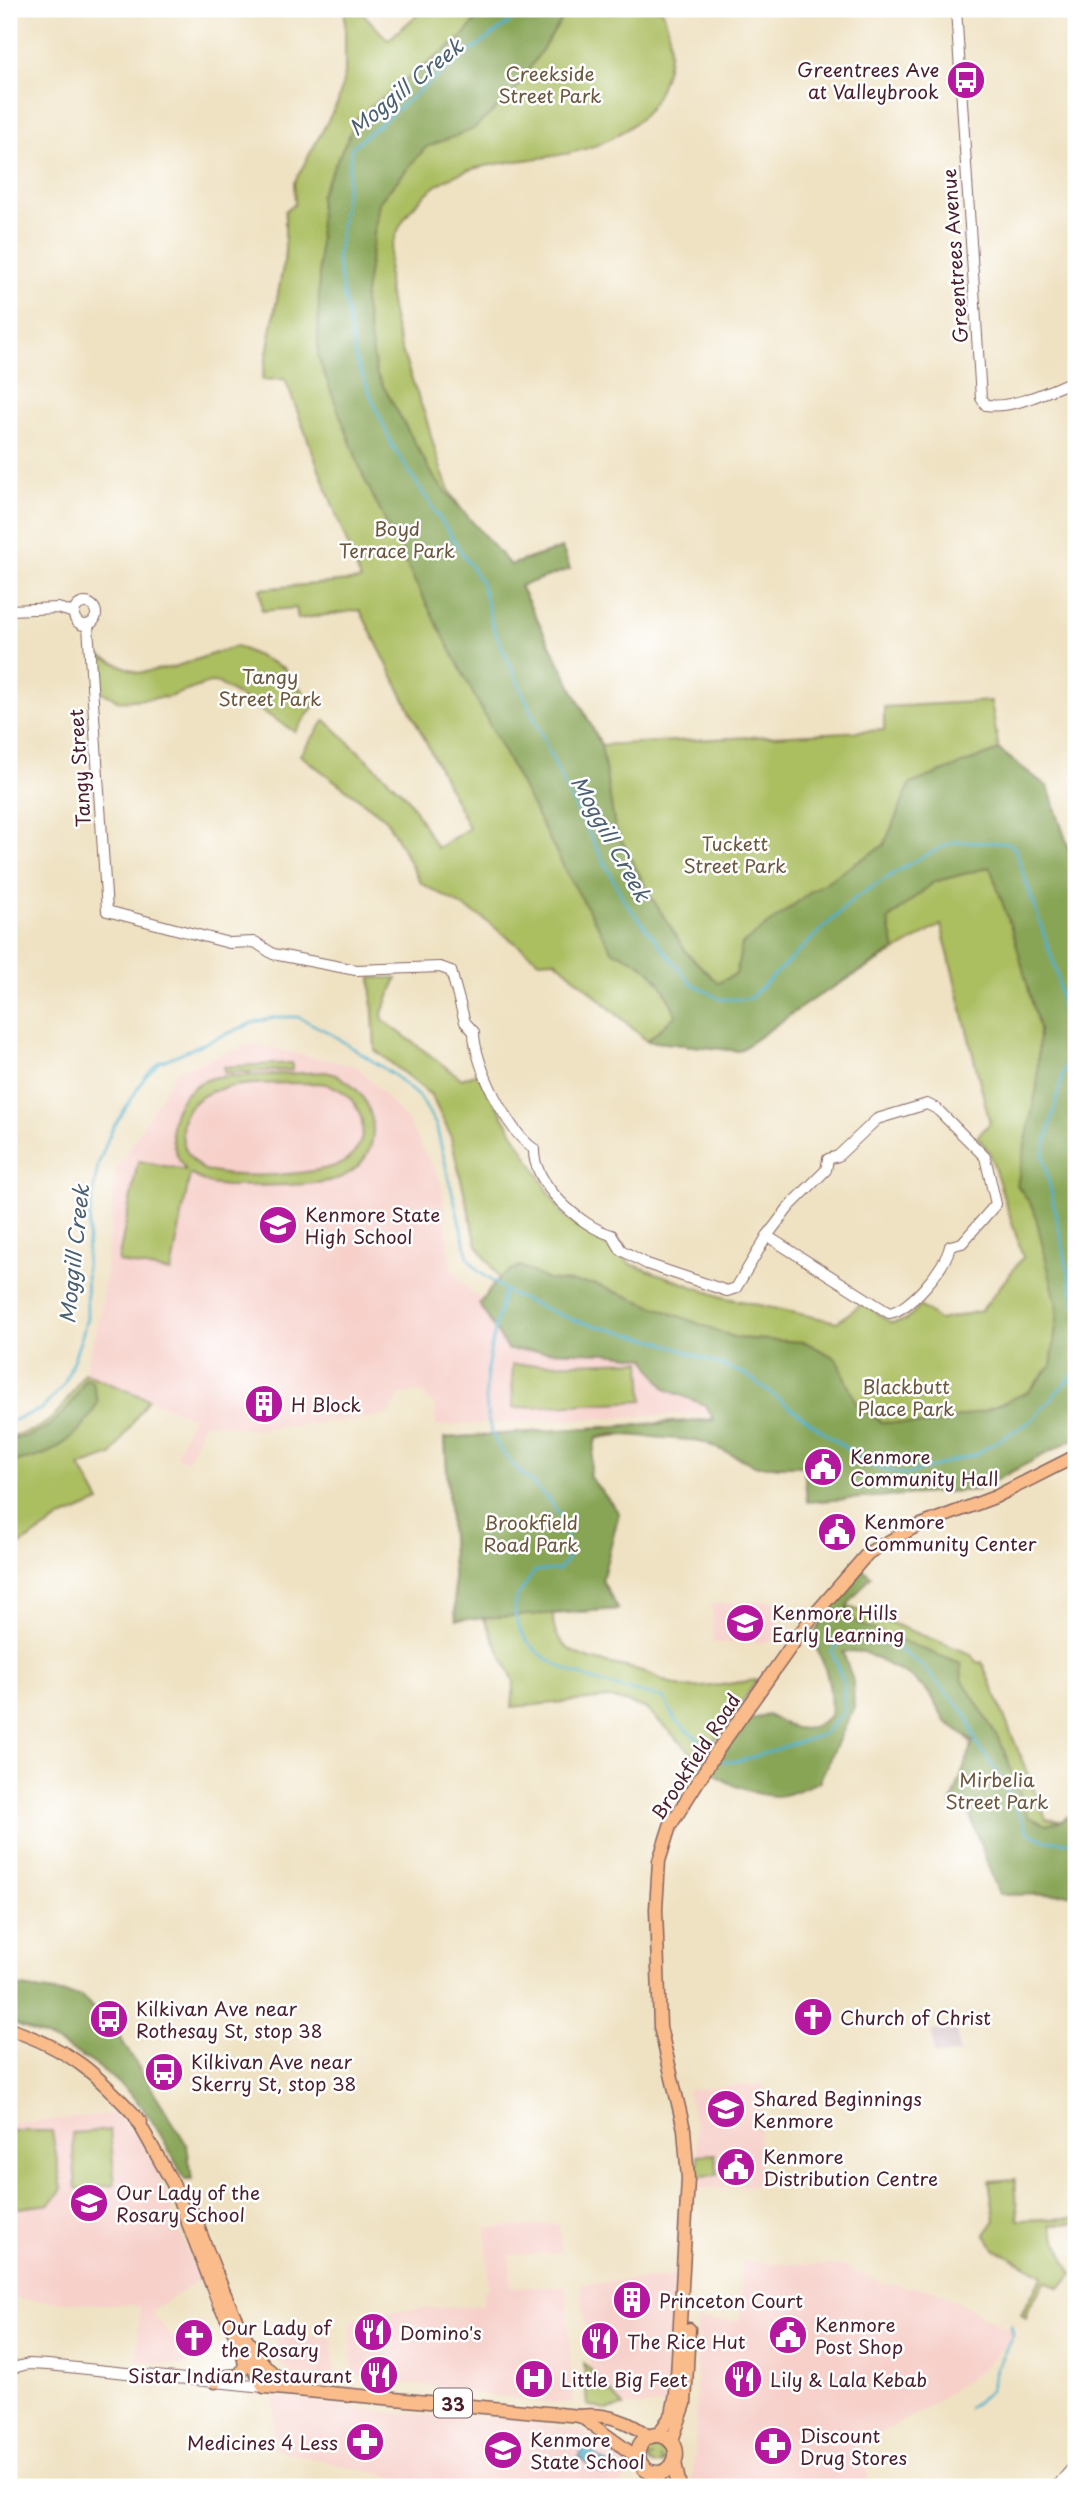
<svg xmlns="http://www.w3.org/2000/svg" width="1085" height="2496" viewBox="0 0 1085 2496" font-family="'Playpen Sans',sans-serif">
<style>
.built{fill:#f7d0ca}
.industrial{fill:#d2bec2}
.green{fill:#abbe61;stroke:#7a6e46;stroke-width:2;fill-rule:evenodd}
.forest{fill:#88a557;stroke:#696241;stroke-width:2}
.water{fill:#4db0cc;stroke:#4c687c;stroke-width:2}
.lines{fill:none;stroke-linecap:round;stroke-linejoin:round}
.stream{stroke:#4db0cc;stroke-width:2.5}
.minor-casing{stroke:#846360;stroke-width:12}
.major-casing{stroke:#846360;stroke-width:15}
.highway-casing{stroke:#846360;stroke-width:17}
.minor{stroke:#fff;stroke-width:10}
.major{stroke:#fabc8b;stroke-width:12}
.highway{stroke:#fabc8b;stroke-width:14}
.labels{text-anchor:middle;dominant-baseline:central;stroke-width:5;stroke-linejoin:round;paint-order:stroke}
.shield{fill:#fff;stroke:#80626b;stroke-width:2}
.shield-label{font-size:18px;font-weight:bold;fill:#4a1f2b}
.poi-label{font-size:19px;fill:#4a1f2b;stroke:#fff;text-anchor:start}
.park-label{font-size:19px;fill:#6c573e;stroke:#fff}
.street-label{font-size:19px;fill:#4a1f2b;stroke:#fff}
.water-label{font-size:21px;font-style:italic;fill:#4b6073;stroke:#fff}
</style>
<rect width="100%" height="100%" fill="#fff"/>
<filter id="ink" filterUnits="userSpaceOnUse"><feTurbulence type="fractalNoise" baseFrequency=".0143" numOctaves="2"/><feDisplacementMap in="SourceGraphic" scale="14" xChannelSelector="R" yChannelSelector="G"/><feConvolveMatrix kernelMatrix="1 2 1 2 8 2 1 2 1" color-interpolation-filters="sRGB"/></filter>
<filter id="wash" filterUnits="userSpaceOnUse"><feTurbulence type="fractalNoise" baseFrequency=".00686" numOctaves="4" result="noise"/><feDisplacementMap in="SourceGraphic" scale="28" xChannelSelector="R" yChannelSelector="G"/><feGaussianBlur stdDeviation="1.57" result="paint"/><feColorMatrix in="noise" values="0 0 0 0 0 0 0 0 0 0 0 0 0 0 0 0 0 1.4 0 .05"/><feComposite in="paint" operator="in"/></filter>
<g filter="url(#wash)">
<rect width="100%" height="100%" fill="#efe2c2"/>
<!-- built -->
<g class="built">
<path d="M252,1044L357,1066L407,1120L441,1182L451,1268L472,1294L558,1333L658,1351L749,1411L436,1426L435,1406L422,1392L401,1394L387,1416L251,1430L204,1422L188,1461L176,1456L192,1417L84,1373L101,1314L116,1170L177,1070Z"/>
<path d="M785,1600L772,1642L713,1643L712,1604Z"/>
<path d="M764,2084L759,2136L761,2185L698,2189L696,2128L687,2090Z"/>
<path d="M115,2114L135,2134L154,2163L198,2280L152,2311L154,2319L159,2320L170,2337L175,2338L190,2366L137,2361L140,2306L9,2299V2124Z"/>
<path d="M559,2224L561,2253L510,2255L511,2288L566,2286L573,2402L554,2404L353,2376L351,2321L387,2311L483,2305V2290H489L486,2228Z"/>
<path d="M742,2262L844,2266L883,2283L934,2290L1017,2333L979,2372L923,2410L866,2441L868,2487H691L695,2451L697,2320L740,2321Z"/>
<path d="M677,2276L670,2405L624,2407L590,2370L581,2284Z"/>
<path d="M276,2336L332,2337L335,2380L295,2376L280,2364Z"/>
<path d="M282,2397L392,2413L501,2417L583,2431L600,2440L634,2473L616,2487H398L397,2478L273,2449L274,2400Z"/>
</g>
<!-- industrial -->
<path class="industrial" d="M957,2030L959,2054L934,2055L932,2031Z"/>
<!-- green -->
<g class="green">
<path d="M350,9H359L388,40L424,9H662C672,34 672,55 663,81C654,108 641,121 617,135C562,169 487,151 439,184C352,243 397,337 425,415C433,440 441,479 455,500C470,523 492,544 510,565L562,548L570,569L520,586L601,745L884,730V707L991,701L999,750L1048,787L1076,870V1371L976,1454L800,1414L779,1467C748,1465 731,1450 703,1442C679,1434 619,1433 595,1439L589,1476L619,1513L602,1580L618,1609L553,1614C551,1663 608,1660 642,1671C655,1675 669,1685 682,1687C702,1690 736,1682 757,1680L700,1761L645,1708L611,1698L512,1707L514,1681L483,1617L456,1620L445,1438L798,1413L494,1284L499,1278L477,1245L450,1134L431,1095L375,1050L371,978H397L382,1013L383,1020L462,1079L477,1073L563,1215L631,1264L722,1297L837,1322L863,1303L891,1323L906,1320L920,1306L939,1320L981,1311L1023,1257L989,1151L977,1137L990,1123L941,925L810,1001L739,1051L647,1041L555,960L539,961L481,917L421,883L386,819L300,755L325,720L407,797L437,848L469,828L360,610L298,619L296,608L262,611L260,589L361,580L285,379L262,380L285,256V211L295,204L294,183L338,102L345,74V13Z"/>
<path d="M236,646L284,668L314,706L295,732L218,683L212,682L169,697L119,701L100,691L98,655L138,673L174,667Z"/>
<path d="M292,1063V1070L224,1073V1067Z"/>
<path d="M326,1072C375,1083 393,1151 344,1176C320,1188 256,1185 226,1186L210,1184L190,1174L171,1272L118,1262L138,1161L186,1170C159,1135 171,1088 216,1077ZM318,1083C356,1085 380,1133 347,1160C329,1176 221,1181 201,1168C189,1159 182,1146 182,1131C182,1073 278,1085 318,1083Z"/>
<path d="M641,1361L643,1401L513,1408L512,1365Z"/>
<path d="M84,1373L148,1399L112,1455L80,1466L100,1502L62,1518L9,1552V1436C53,1430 62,1408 84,1373Z"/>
<path d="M847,1606L971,1654L978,1663L982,1662L1046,1819L1061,1821L1076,1811V1894L1017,1836L951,1805L978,1753L922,1676L830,1633Z"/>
<path d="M110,2130L115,2185L76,2189L72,2133Z"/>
<path d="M9,2131H52L62,2189L50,2204L9,2209Z"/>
<path d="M715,2154L718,2175L698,2176V2155Z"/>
<path d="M1015,2179L1018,2220L1076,2218V2223L1050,2225L1072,2273L1060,2288L1045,2281L1027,2311L1026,2318L1021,2314L1043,2275L995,2249L985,2234L995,2220L989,2181Z"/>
<path d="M584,2363L624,2407L605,2410L587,2405Z"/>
<path d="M656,2442L665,2447L659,2453L666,2448L667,2454L663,2463L659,2457L662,2464L655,2465L648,2461L653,2456L647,2460L646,2451L650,2445L655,2451L651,2445Z"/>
</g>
<!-- forest -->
<g class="forest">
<path d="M485,9H569L512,95L472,130L426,147L379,202L364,301L376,373L435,479L510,565L562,548L570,569L520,586L601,745L615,828L650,895L687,953L718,983L736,974L742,944L812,891L884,845L910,784L999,750L1048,787L1076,870V1438L977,1490L807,1502L804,1466H757L701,1441L614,1434L596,1438L589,1476L619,1513L602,1580L618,1609L456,1620L445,1438L714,1420L705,1405L665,1389L645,1358L607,1353L508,1350L479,1304L499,1278L520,1266L548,1280L595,1284L736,1338L805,1342L836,1358L856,1403L881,1422L926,1425L984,1411L1028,1392L1051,1366L1058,1310L1034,1209L1017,1185L1037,1087L1039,1029L1015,939L990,867L934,882L888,920L895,950L810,1001L739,1051L647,1041L676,1015C663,981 647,961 612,951L569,877L415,582L364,478L318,357L320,195L358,117L462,37Z"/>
<path d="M85,1379L92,1381L98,1402C82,1436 48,1462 9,1461V1439C46,1438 70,1411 85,1379Z"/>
<path d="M863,1569L871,1576L847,1606L850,1616L859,1624L961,1664L962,1679L1001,1743L1029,1817L1046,1825L1061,1821L1076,1811V1894L999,1895L969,1813L951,1805L973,1741L945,1721L928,1692L911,1677L864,1652H843L853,1681L854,1708L819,1782C807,1786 789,1796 776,1796C759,1796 720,1783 711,1769L749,1720L767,1715C796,1729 802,1737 830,1716C833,1690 826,1661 811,1640L828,1610Z"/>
<path d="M9,1985L81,1996L114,2028L187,2145L192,2180H185C173,2158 162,2134 147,2114C114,2068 60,2041 9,2022Z"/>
</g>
<!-- water -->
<path class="water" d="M584,2447L610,2465L603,2475L578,2457Z"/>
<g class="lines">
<!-- stream -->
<g class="stream">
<path d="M527,9L435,78L352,147L337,260L356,361L392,445L481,582L493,627L567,791L625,902L691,983L720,999H749L855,898L914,861L953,842L1009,843L1015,849L1057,973L1068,1054L1043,1155L1076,1307"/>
<path d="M504,1290C495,1333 479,1379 489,1423C499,1465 532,1476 554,1507C565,1521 567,1540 568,1558L559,1570L535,1571L515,1600C507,1668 616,1687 664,1698L675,1719L713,1753"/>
<path d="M9,1422L42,1409L64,1385L82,1336L87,1317L86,1264L90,1214L98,1165L111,1131L145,1077L160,1062L255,1022L277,1017H298L328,1032L394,1075L421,1099L436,1125L468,1257L478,1271L512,1295L573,1320L658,1341L745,1374L870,1466L906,1475L976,1454L1031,1421L1076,1371"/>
<path d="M718,1758L722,1761H740L822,1735L844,1713V1684L832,1651L841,1640L865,1638L895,1647L919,1663L967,1715L976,1742L997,1772L1028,1832L1046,1841L1076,1842"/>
<path d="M968,2408L990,2391L996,2369L1013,2335L1011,2325"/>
</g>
</g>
</g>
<g filter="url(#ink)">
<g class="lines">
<!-- minor casing -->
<g class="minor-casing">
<g id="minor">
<path d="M956,9L981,398L986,405C1015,409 1049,390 1076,380"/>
<circle cx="85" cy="614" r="11"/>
<path d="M9,610L58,608L74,613"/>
<path d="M88,626L107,911L229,943L255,942L273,954L356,970L440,967L451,971L465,1022L474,1032C474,1064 508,1132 534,1149C532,1183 581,1227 612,1235L621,1250L647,1264L727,1291L736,1288L767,1236"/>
<path d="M927,1104L937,1109L985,1157L996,1204L962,1243L950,1246C946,1267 910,1310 889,1313L767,1236L789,1207L826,1170L828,1159L838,1156L877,1119Z"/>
<path d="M9,2369L28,2364L48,2365L264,2387"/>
<path d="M1056,2487L1076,2464"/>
<path d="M1074,2487L1076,2485"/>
</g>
</g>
<!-- major casing -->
<g class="major-casing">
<g id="major">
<path d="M9,2029C72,2050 97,2074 141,2122"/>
<path d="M135,2116L173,2184L219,2304L264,2387L580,2416C605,2413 630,2421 649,2437"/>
<path d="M191,2209C209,2252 241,2353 278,2377C285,2381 292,2382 299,2384"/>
<path d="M215,2382L220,2377L240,2375L245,2365L243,2355"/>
<path d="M580,2416L638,2458"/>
<path d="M658,2435L672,2414L676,2394L688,2179L684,2129L660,2027L656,1909L659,1861L670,1826L717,1751L809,1621L868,1553L913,1528L995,1497L1076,1456"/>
<path d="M671,2443L685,2404L689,2329"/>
</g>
</g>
<!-- highway casing -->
<g class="highway-casing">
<g id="highway">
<circle cx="657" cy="2454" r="19"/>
<path d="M674,2462L679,2487"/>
<path d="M654,2473L660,2487"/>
</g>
</g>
<!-- minor -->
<use href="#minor" class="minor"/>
<!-- major -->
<use href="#major" class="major"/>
<!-- highway -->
<use href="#highway" class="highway"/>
</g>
</g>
<!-- icons -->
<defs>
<g id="bus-disc" transform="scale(2.0125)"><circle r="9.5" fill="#b5179e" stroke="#fff"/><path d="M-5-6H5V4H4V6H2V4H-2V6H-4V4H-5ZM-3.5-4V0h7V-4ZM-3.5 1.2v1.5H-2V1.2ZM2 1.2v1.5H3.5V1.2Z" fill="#fff"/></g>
<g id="school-disc" transform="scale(2.0125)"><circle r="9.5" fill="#b5179e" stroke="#fff"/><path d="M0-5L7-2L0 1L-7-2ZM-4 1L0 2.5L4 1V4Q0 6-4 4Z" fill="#fff"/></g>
<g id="building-disc" transform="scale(2.0125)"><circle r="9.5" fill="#b5179e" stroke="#fff"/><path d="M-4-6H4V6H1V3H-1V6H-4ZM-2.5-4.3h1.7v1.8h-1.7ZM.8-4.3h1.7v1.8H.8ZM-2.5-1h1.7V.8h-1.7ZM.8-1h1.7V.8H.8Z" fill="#fff"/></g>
<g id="civic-disc" transform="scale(2.0125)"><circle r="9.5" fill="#b5179e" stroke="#fff"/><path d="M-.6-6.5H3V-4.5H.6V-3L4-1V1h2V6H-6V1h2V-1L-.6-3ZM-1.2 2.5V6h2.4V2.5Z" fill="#fff"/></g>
<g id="church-disc" transform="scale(2.0125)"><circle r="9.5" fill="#b5179e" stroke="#fff"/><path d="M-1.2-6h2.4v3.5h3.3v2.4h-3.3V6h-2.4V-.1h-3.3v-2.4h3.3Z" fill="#fff"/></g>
<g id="restaurant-disc" transform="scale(2.0125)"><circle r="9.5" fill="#b5179e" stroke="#fff"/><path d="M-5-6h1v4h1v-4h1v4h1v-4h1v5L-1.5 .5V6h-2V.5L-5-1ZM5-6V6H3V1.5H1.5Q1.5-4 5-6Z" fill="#fff"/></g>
<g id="hospital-disc" transform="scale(2.0125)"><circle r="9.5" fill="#b5179e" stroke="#fff"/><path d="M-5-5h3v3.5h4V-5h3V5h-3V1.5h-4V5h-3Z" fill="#fff"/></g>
<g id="pharmacy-disc" transform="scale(2.0125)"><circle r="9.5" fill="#b5179e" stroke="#fff"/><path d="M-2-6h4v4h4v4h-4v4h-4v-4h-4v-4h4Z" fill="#fff"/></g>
</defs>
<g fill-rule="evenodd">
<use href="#bus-disc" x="966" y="80"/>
<use href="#school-disc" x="278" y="1225"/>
<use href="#building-disc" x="264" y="1404"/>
<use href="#civic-disc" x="823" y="1467"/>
<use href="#civic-disc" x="837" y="1532"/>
<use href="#school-disc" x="745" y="1623"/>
<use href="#church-disc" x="813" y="2017"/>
<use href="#bus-disc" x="109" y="2019"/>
<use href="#bus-disc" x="164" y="2072"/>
<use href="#school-disc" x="726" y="2109"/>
<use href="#civic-disc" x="736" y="2167"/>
<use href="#school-disc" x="89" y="2203"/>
<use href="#building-disc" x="632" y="2300"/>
<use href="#restaurant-disc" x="373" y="2332"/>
<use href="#civic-disc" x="788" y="2335"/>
<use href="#church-disc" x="194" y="2338"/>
<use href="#restaurant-disc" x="600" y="2341"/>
<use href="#restaurant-disc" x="379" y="2375"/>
<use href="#hospital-disc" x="534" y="2379"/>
<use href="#restaurant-disc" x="743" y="2379"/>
<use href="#pharmacy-disc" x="365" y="2442"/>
<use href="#pharmacy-disc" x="773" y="2446"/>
<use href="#school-disc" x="503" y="2450"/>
</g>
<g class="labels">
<!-- shield labels -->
<rect class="shield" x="434" y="2388.5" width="38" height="29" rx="5"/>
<g class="shield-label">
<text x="453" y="2403">33</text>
</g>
<!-- poi labels -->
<g class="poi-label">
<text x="939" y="69" text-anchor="end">Greentrees Ave<tspan x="939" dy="22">at Valleybrook</tspan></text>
<text x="305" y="1214">Kenmore State<tspan x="305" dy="22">High School</tspan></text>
<text x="291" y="1404">H Block</text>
<text x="850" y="1456">Kenmore<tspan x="850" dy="22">Community Hall</tspan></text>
<text x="864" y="1521">Kenmore<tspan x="864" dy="22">Community Center</tspan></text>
<text x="772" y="1612">Kenmore Hills<tspan x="772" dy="22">Early Learning</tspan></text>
<text x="136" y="2008">Kilkivan Ave near<tspan x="136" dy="22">Rothesay St, stop 38</tspan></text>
<text x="840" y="2017">Church of Christ</text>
<text x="191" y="2061">Kilkivan Ave near<tspan x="191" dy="22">Skerry St, stop 38</tspan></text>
<text x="753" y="2098">Shared Beginnings<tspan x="753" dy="22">Kenmore</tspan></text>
<text x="763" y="2156">Kenmore<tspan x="763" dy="22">Distribution Centre</tspan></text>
<text x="116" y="2192">Our Lady of the<tspan x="116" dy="22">Rosary School</tspan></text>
<text x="659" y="2300">Princeton Court</text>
<text x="815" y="2324">Kenmore<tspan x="815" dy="22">Post Shop</tspan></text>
<text x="221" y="2327">Our Lady of<tspan x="221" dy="22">the Rosary</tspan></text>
<text x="400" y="2332">Domino's</text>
<text x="627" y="2341">The Rice Hut</text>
<text x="352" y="2375" text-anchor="end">Sistar Indian Restaurant</text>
<text x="561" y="2379">Little Big Feet</text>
<text x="770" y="2379">Lily &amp; Lala Kebab</text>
<text x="800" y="2435">Discount<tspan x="800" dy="22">Drug Stores</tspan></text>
<text x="530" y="2439">Kenmore<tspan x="530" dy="22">State School</tspan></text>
<text x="338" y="2442" text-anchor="end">Medicines 4 Less</text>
</g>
<!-- park labels -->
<g class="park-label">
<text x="550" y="73">Creekside<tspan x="550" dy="22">Street Park</tspan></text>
<text x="397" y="528">Boyd<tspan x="397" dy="22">Terrace Park</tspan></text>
<text x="270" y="676">Tangy<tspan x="270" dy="22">Street Park</tspan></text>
<text x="735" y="843">Tuckett<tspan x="735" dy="22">Street Park</tspan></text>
<text x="906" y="1386">Blackbutt<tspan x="906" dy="22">Place Park</tspan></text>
<text x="531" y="1522">Brookfield<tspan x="531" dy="22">Road Park</tspan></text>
<text x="997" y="1779">Mirbelia<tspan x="997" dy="22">Street Park</tspan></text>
</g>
<!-- street labels -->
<g class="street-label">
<text transform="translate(954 256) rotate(-94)">Greentrees Avenue</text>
<text transform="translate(79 768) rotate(-94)">Tangy Street</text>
<text transform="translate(695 1756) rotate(-57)">Brookfield Road</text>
</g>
<!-- water labels -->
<g class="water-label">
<text transform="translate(405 86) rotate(-39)">Moggill Creek</text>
<text transform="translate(612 838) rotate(61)">Moggill Creek</text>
<text transform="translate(73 1254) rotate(-84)">Moggill Creek</text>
</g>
</g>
<!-- margin -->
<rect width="1085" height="2496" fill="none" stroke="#fff" stroke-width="35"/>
</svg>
